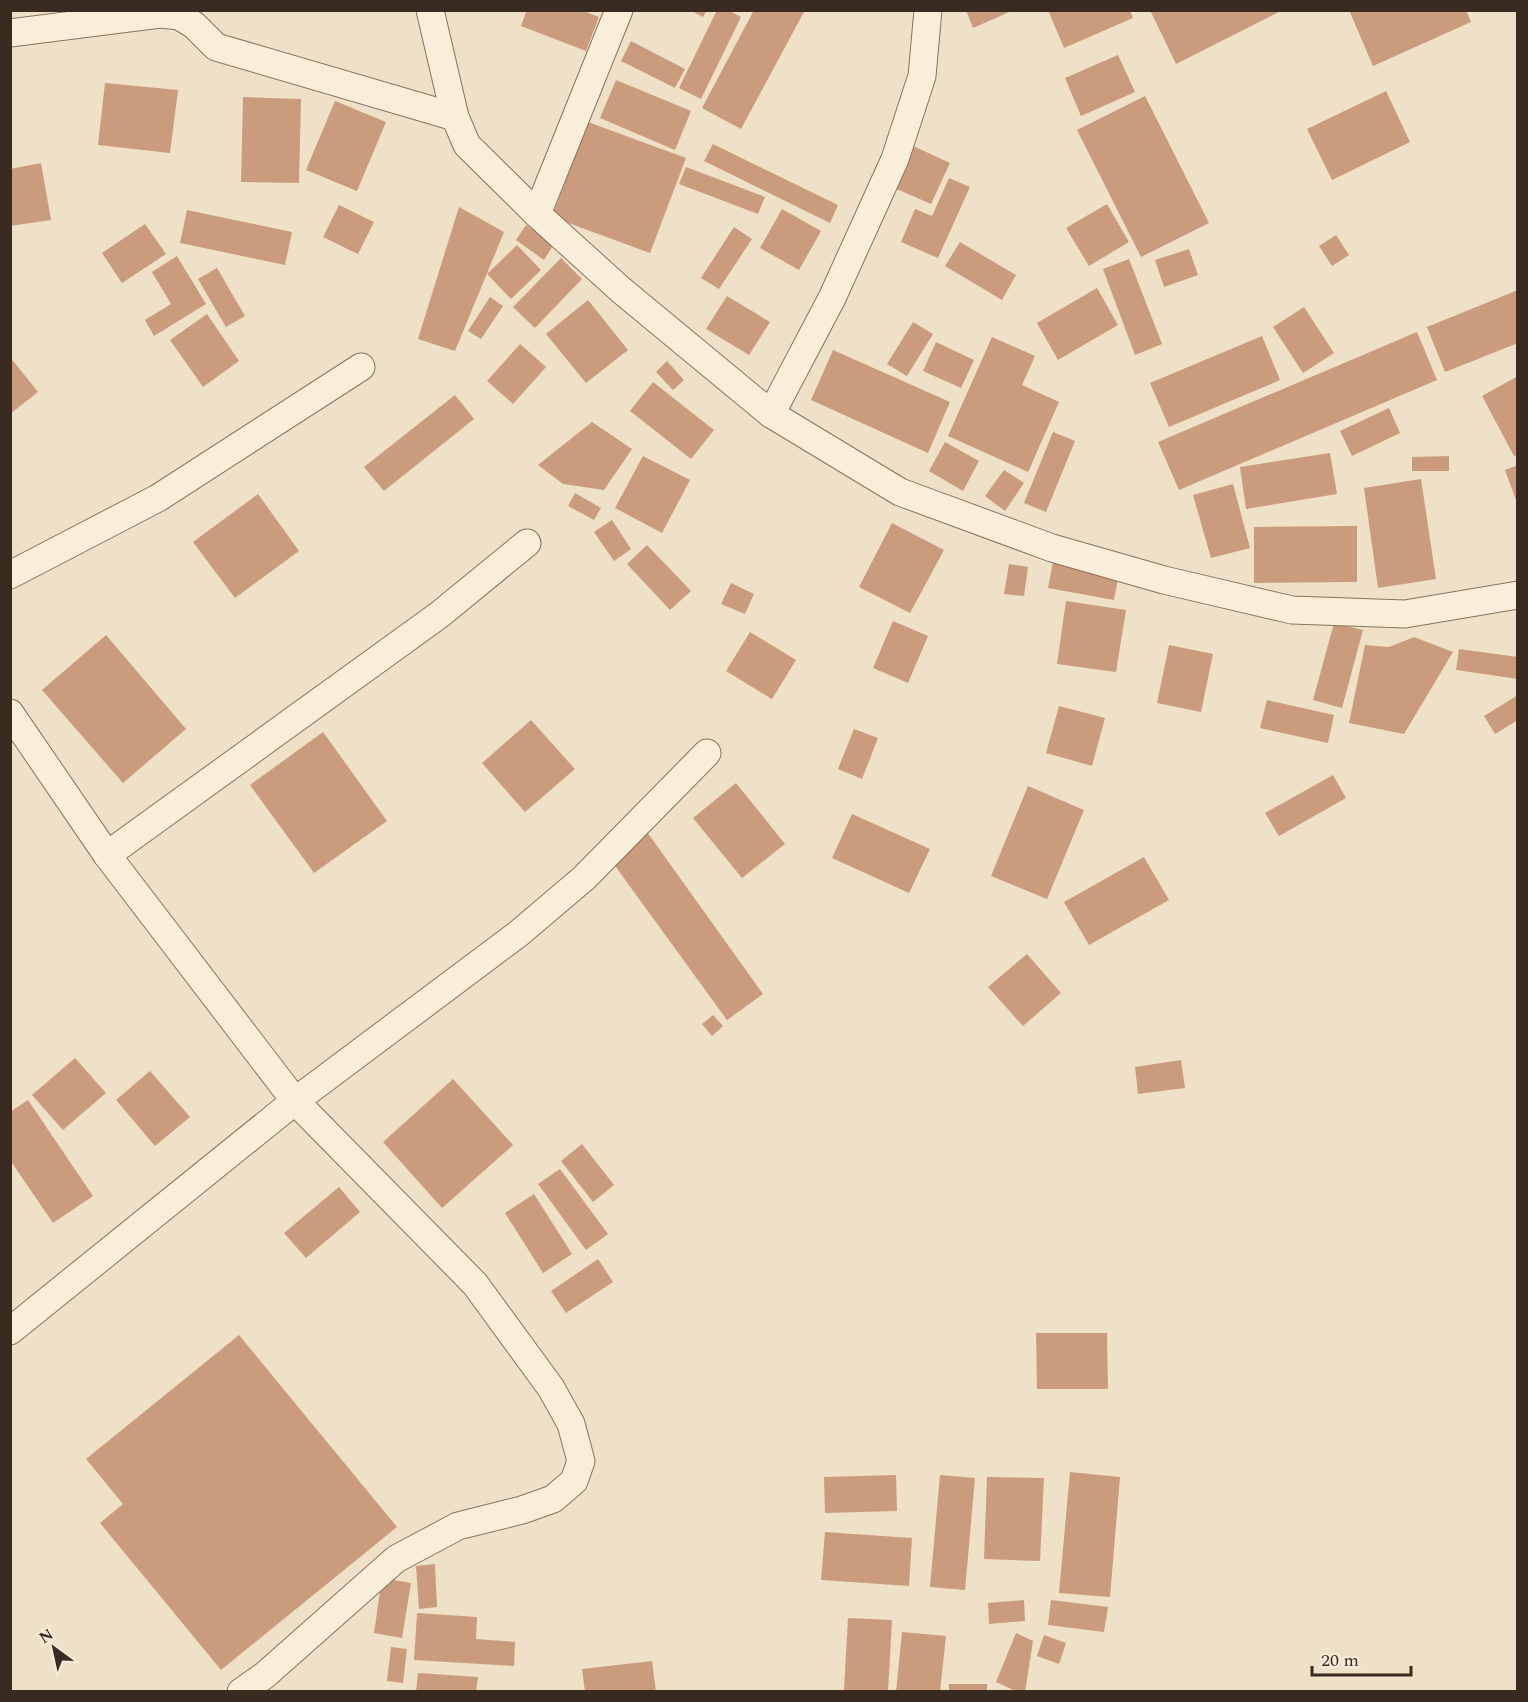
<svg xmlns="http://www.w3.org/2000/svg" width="1528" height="1702" viewBox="0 0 1528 1702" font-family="Spectral,serif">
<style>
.building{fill:#cb9b7d}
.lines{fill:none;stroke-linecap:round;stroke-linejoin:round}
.minor-casing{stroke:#89725c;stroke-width:29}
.minor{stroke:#f8eeda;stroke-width:27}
</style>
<rect width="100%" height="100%" fill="#eee1c7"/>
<!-- building -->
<g class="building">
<path d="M527,10H581L599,17L586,51L521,26Z"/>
<path d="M690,10H707L703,17Z"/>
<path d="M717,10H728L741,17L701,99L679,88Z"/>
<path d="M754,10H805L741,129L702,108Z"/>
<path d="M966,10H1014L973,28Z"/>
<path d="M1048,10H1130L1133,18L1064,48Z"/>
<path d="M1150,10H1283L1176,64Z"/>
<path d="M1349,10H1466L1471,22L1373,66Z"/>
<path d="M631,41L685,69L675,88L621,61Z"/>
<path d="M1118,55L1135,92L1081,116L1065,78Z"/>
<path d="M616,80L691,111L675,150L600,118Z"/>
<path d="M105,83L178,90L170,153L98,145Z"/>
<path d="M1386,91L1410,142L1332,180L1307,129Z"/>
<path d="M1145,96L1209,223L1141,257L1077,130Z"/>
<path d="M243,97L301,99L299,183L241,182Z"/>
<path d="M335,101L386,122L357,191L306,170Z"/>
<path d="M588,122L686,158L650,253L552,217Z"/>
<path d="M713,144L838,205L830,223L704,161Z"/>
<path d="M911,145L950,163L931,204L892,187Z"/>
<path d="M41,163L51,220L10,226V169Z"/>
<path d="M686,167L765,197L758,214L679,184Z"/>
<path d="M949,178L970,187L938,258L901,242L915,209L932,216Z"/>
<path d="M1107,204L1129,242L1089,266L1066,228Z"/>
<path d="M339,205L374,222L358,254L323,237Z"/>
<path d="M459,207L504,232L455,351L418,339Z"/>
<path d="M782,209L821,231L799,270L760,248Z"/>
<path d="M187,210L292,232L285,265L180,243Z"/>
<path d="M145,224L166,254L122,283L102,253Z"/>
<path d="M526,225L554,244L544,260L516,240Z"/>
<path d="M734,227L752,239L719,289L701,278Z"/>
<path d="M1336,235L1349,255L1332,266L1319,246Z"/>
<path d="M960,242L1016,275L1002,300L945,266Z"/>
<path d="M517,245L541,270L511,299L487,274Z"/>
<path d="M1189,249L1198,275L1164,287L1155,260Z"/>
<path d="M177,256L206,304L154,336L145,320L171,304L152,272Z"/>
<path d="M561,258L582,279L535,328L513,307Z"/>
<path d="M1129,259L1162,344L1135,355L1103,269Z"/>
<path d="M217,268L245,316L226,327L198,279Z"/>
<path d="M1097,288L1118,325L1058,360L1037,323Z"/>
<path d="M1518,290V343L1445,372L1427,327Z"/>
<path d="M727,296L770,322L749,355L706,329Z"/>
<path d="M490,297L503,306L481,339L468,331Z"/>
<path d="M588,300L628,350L586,383L546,334Z"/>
<path d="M1304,307L1334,353L1303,373L1273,327Z"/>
<path d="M207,314L239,361L203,387L170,340Z"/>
<path d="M913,322L933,334L907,376L887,364Z"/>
<path d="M1417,332L1437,380L1179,490L1158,442Z"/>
<path d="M1262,336L1280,380L1169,427L1150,383Z"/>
<path d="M992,337L1035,356L1022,385L1059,402L1028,472L948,436Z"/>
<path d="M936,342L974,360L961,388L923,371Z"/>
<path d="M520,344L546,367L513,404L487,381Z"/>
<path d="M833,350L950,402L928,453L811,400Z"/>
<path d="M10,357L38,392L10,414Z"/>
<path d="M667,361L684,380L673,390L656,372Z"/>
<path d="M1518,376V455L1514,456L1482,396Z"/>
<path d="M653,382L714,430L691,459L630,411Z"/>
<path d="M455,395L474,419L384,491L364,467Z"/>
<path d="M1389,408L1400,433L1352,456L1340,431Z"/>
<path d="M592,422L632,449L604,490L563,484L538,465Z"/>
<path d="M1053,432L1075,441L1046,512L1024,503Z"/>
<path d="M945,442L979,461L963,491L929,471Z"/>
<path d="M1330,453L1337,494L1246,509L1240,467Z"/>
<path d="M643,456L690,480L662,533L615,508Z"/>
<path d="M1449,456V471H1412V457Z"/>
<path d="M1518,465V503H1517L1505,470Z"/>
<path d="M1004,470L1024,483L1005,511L985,496Z"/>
<path d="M1421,479L1436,579L1378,588L1364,488Z"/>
<path d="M1233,484L1250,548L1211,558L1193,495Z"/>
<path d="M575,493L601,508L594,520L568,506Z"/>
<path d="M258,494L299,551L235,598L193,542Z"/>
<path d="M612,520L631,549L614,561L594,532Z"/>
<path d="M892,523L944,550L910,613L859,587Z"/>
<path d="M1357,526V582L1254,583V527Z"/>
<path d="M647,545L691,591L670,610L627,564Z"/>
<path d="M1053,562L1119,573L1114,600L1048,588Z"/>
<path d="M1009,564L1028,567L1024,596L1004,594Z"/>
<path d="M731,583L754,594L745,614L721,604Z"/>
<path d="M1066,601L1126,610L1116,672L1057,664Z"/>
<path d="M893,621L928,636L908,683L873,668Z"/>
<path d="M1334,623L1363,630L1342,708L1313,700Z"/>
<path d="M750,632L796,660L772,699L726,671Z"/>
<path d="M106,635L186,729L123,783L42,690Z"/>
<path d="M1414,637L1453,652L1404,734L1349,723L1365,645L1389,647Z"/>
<path d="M1169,645L1213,654L1201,712L1157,703Z"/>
<path d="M1459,649L1518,657V679L1456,670Z"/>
<path d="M1518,695V720L1495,734L1484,716Z"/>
<path d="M1267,700L1334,715L1328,743L1260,728Z"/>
<path d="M1059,706L1105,718L1092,766L1046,753Z"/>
<path d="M531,720L575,769L525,812L482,763Z"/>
<path d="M854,729L878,738L862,779L838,769Z"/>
<path d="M323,732L387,821L314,873L250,785Z"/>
<path d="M1333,775L1346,798L1279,836L1265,813Z"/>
<path d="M736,783L785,844L742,878L693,818Z"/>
<path d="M1028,786L1084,810L1047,899L991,876Z"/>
<path d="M852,814L930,849L909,893L832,858Z"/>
<path d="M647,832L763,994L727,1020L610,859Z"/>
<path d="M1144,857L1169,900L1089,945L1064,902Z"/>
<path d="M1027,954L1061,993L1023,1026L988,987Z"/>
<path d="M713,1015L723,1026L712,1036L702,1024Z"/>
<path d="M75,1058L106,1093L63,1130L32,1095Z"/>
<path d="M1181,1060L1185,1088L1138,1094L1135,1067Z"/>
<path d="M150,1071L190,1117L155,1146L116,1100Z"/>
<path d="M453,1079L513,1145L442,1208L383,1142Z"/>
<path d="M28,1100L93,1196L53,1223L10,1160V1112Z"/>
<path d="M582,1144L614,1185L593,1202L561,1161Z"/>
<path d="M560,1169L608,1234L586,1250L538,1184Z"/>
<path d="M339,1187L360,1212L306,1258L284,1233Z"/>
<path d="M534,1194L572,1254L543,1273L505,1213Z"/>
<path d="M598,1259L613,1282L566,1313L551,1291Z"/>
<path d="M1036,1333H1107L1108,1389H1037Z"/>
<path d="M239,1335L397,1527L221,1670L100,1523L123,1504L86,1459Z"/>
<path d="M1070,1472L1120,1477L1110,1597L1059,1593Z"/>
<path d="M896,1475L897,1511L825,1513L824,1477Z"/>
<path d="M940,1475L975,1478L965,1590L930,1587Z"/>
<path d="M987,1477L1044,1478L1040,1561L984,1559Z"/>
<path d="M825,1532L912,1538L909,1586L821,1580Z"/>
<path d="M435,1564L437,1607L419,1609L416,1566Z"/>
<path d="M382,1578L411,1583L402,1638L374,1633Z"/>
<path d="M1024,1600L1025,1621L989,1624L988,1603Z"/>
<path d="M1051,1600L1108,1607L1104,1632L1048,1625Z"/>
<path d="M417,1613L477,1617L476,1639L515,1642L514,1666L414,1660Z"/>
<path d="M848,1618L892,1620L888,1692L844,1690Z"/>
<path d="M902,1632L946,1636L940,1692H896Z"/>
<path d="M1016,1633L1033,1641L1025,1692H1018L996,1682Z"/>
<path d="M1044,1635L1066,1643L1059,1664L1037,1656Z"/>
<path d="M391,1647L407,1649L403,1683L387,1681Z"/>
<path d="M652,1661L656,1692H585L582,1669Z"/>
<path d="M418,1673L478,1677L476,1692H416Z"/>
<rect x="949" y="1684" width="38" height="8"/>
</g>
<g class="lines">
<!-- minor casing -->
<g class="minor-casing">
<g id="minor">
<path d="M430,10L455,117L467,145L537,214L621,290L771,414L900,492L1052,548L1164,580L1292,610L1405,614L1518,595"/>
<path d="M10,33L160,14L179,16L194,25L216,47L455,117"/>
<path d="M537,214L619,10"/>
<path d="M771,414L832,298L895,159L922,76L928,10"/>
<path d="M10,575L158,498L361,367"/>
<path d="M10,713L107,855L295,1101L475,1284L551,1388L571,1424L581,1461L574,1481L553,1499L522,1510L458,1526L396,1559L265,1675L241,1692"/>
<path d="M107,855L439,615L527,543"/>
<path d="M10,1331L295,1101L518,934L584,878L707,753"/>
</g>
</g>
<!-- minor -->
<use href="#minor" class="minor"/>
</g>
<!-- border -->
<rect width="1528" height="1702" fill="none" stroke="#3a2b20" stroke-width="24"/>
<!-- north arrow -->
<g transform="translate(54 1648) rotate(327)" stroke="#f5ebd6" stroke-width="4.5" paint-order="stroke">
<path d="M0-4.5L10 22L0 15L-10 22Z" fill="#3a2b20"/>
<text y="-9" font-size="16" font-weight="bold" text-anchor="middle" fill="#3a2b20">N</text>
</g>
<!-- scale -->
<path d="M1312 1666v9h99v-9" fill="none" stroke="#3a2b20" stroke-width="3"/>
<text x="1321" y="1666" font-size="18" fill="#3a2b20" stroke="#f5ebd6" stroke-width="4.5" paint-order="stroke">20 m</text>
</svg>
